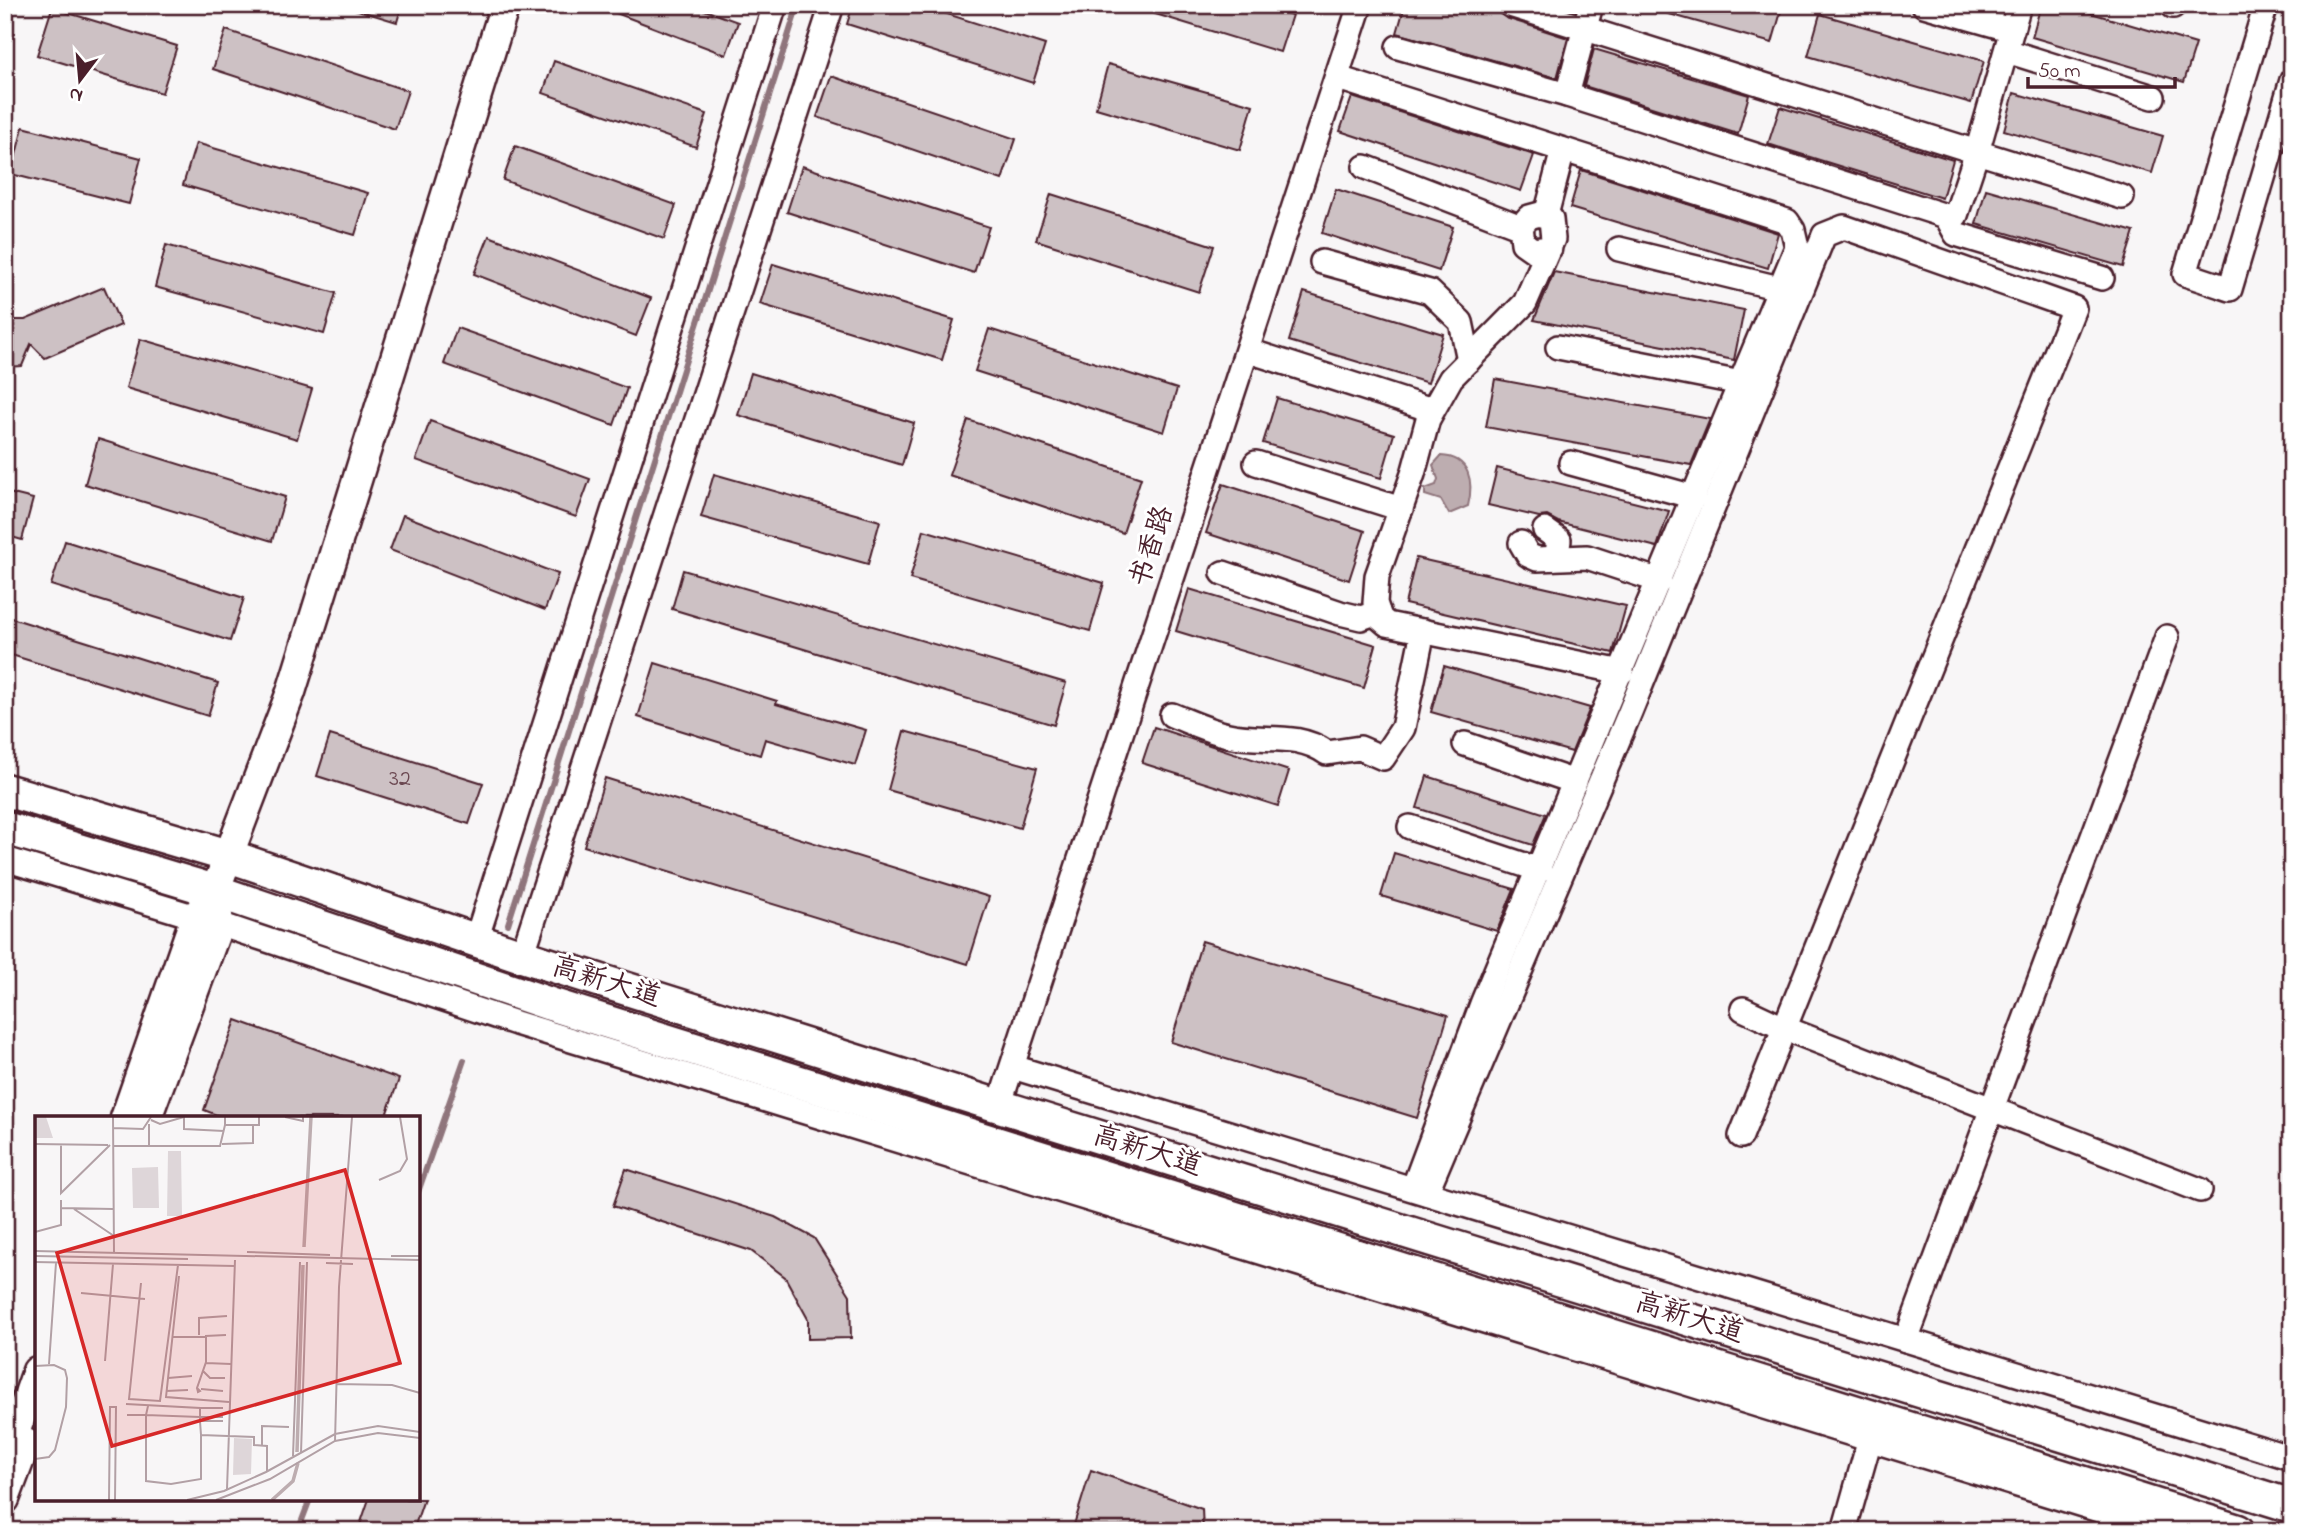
<svg xmlns="http://www.w3.org/2000/svg" width="2297" height="1536" viewBox="0 0 2297 1536" font-family="'Indie Flower','LXGW WenKai TC',sans-serif">
<style>
.water{fill:#bdadb0;stroke:#8f747b;stroke-width:2}
.lines{fill:none;stroke-linecap:round;stroke-linejoin:round}
.stream{stroke:#8f747b;stroke-width:6}
.building{fill:#cdc1c4;stroke:#4a1f2b;stroke-width:2}
.minor-casing{stroke:#4a1f2b;stroke-width:28}
.major-casing{stroke:#4a1f2b;stroke-width:33}
.highway-casing{stroke:#4a1f2b;stroke-width:37}
.minor{stroke:#fff;stroke-width:23}
.major{stroke:#fff;stroke-width:28}
.highway{stroke:#fff;stroke-width:32}
.labels{text-anchor:middle;dominant-baseline:central;stroke-width:6;stroke-linejoin:round;paint-order:stroke}
.number-label{font-size:24px;fill:#6b4851}
.street-label{font-size:28px;fill:#4a1f2b;stroke:#fff}
.inset-river{fill:none;stroke:#bdadb0;stroke-width:3.5}
.inset-road{fill:none;stroke:#b2a0a5;stroke-width:2}
.view{fill:#d62828;fill-opacity:0.15;stroke:#d62828;stroke-width:3.5}
.inset-edge{fill:none;stroke:#4a1f2b;stroke-width:3.5}
</style>
<rect width="100%" height="100%" fill="#f8f6f7"/>
<filter id="ink" filterUnits="userSpaceOnUse"><feTurbulence type="fractalNoise" baseFrequency=".0143" numOctaves="2"/><feDisplacementMap in="SourceGraphic" scale="14" xChannelSelector="R" yChannelSelector="G"/><feConvolveMatrix kernelMatrix="1 2 1 2 8 2 1 2 1" color-interpolation-filters="sRGB"/></filter>
<g filter="url(#ink)">
<!-- water -->
<path class="water" d="M1441,456C1470,457 1474,482 1468,506L1449,514L1441,500L1425,495V489L1436,485L1438,479L1433,465Z"/>
<g class="lines">
<!-- stream -->
<g class="stream">
<path d="M508,924L798,5"/>
<path d="M418,1192L464,1060"/>
<path d="M298,1531L310,1499"/>
</g>
</g>
<!-- building -->
<g class="building">
<path d="M354,5H402L397,22L354,9Z"/>
<path d="M595,5H691L738,22L726,55Z"/>
<path d="M853,5H919L1045,45L1033,83L847,24Z"/>
<path d="M1140,5H1260L1292,15L1280,52L1139,9Z"/>
<path d="M1405,5H1479L1498,11L1506,18L1568,38L1557,78L1397,33Z"/>
<path d="M1656,5H1783L1772,43L1655,10Z"/>
<path d="M2041,5H2064L2196,44L2184,82L2032,37Z"/>
<path d="M52,8L177,46L162,93L37,55Z"/>
<path d="M1820,14L1984,61L1971,103L1808,56Z"/>
<path d="M226,30L408,91L395,129L213,69Z"/>
<path d="M1594,49L1749,95L1738,134L1584,86Z"/>
<path d="M554,61L707,114L696,147L543,93Z"/>
<path d="M1108,64L1253,105L1240,150L1096,108Z"/>
<path d="M831,76L1016,139L1002,180L817,117Z"/>
<path d="M2014,93L2163,136L2152,173L2004,130Z"/>
<path d="M1352,97L1534,155L1521,191L1340,131Z"/>
<path d="M1780,107L1953,160L1942,198L1768,144Z"/>
<path d="M23,127L141,158L129,204L11,174Z"/>
<path d="M196,143L368,193L355,235L183,185Z"/>
<path d="M515,146L676,205L664,239L503,180Z"/>
<path d="M802,166L989,227L974,273L787,212Z"/>
<path d="M1581,170L1778,233L1768,268L1570,208Z"/>
<path d="M1336,189L1453,227L1439,271L1322,233Z"/>
<path d="M1986,189L2134,232L2123,267L1976,224Z"/>
<path d="M1051,194L1214,246L1199,292L1036,240Z"/>
<path d="M489,236L651,298L636,336L474,274Z"/>
<path d="M166,245L336,293L324,334L155,287Z"/>
<path d="M773,264L954,320L942,360L760,304Z"/>
<path d="M1554,272L1744,310L1734,360L1534,320Z"/>
<path d="M104,287L121,325L45,358L31,344L22,366L5,367V320H25Z"/>
<path d="M1304,292L1443,334L1428,383L1289,341Z"/>
<path d="M457,328L627,388L614,425L444,364Z"/>
<path d="M989,329L1177,389L1164,432L975,371Z"/>
<path d="M140,339L312,389L297,439L126,388Z"/>
<path d="M751,373L914,423L902,465L738,415Z"/>
<path d="M1495,379L1710,419L1691,465L1486,427Z"/>
<path d="M1277,398L1394,434L1381,478L1263,443Z"/>
<path d="M968,420L1141,478L1123,533L949,475Z"/>
<path d="M430,421L590,479L576,517L416,460Z"/>
<path d="M98,439L285,497L272,541L85,484Z"/>
<path d="M1497,468L1669,511L1657,547L1558,522L1547,516L1539,517L1488,505Z"/>
<path d="M714,474L880,521L868,564L701,517Z"/>
<path d="M1223,484L1365,531L1349,580L1206,533Z"/>
<path d="M5,492L33,499L22,540L5,535Z"/>
<path d="M403,515L558,574L545,610L390,550Z"/>
<path d="M924,530L1104,583L1090,631L910,579Z"/>
<path d="M65,541L244,598L230,641L51,585Z"/>
<path d="M1416,558L1626,606L1613,653L1405,604Z"/>
<path d="M683,570L1066,683L1054,725L672,609Z"/>
<path d="M1189,589L1376,645L1364,688L1176,631Z"/>
<path d="M5,616L218,683L208,716L5,653Z"/>
<path d="M655,663L777,701L776,704L866,730L855,765L765,739L760,755L638,717Z"/>
<path d="M1444,666L1590,708L1572,752L1431,712Z"/>
<path d="M1154,727L1289,771L1278,806L1142,763Z"/>
<path d="M904,731L1037,768L1020,828L888,790Z"/>
<path d="M330,735L483,783L469,824L317,776Z"/>
<path d="M1427,776L1546,814L1533,845L1417,808Z"/>
<path d="M605,778L989,897L968,964L584,846Z"/>
<path d="M1394,853L1514,889L1497,931L1381,896Z"/>
<path d="M1202,941L1448,1015L1417,1118L1171,1042Z"/>
<path d="M236,1020L399,1079L385,1118H224L204,1110Z"/>
<path d="M626,1169L775,1217L814,1238L850,1295L851,1338L808,1339V1319L785,1277L751,1251L613,1206Z"/>
<path d="M1091,1470L1202,1509L1203,1531H1072Z"/>
<path d="M369,1499H424L413,1531H358Z"/>
</g>
<g class="lines">
<!-- minor casing -->
<g class="minor-casing">
<g id="minor">
<path d="M1510,5L1977,152L2019,5"/>
<path d="M1591,5L1567,95L1946,216L1956,234L2102,278"/>
<path d="M1924,5L2012,30"/>
<path d="M2172,5L2173,6"/>
<path d="M2266,5L2185,274L2230,289L2292,80"/>
<path d="M1398,47L1567,95"/>
<path d="M2007,51L2153,97"/>
<path d="M1338,78L1787,221L1793,230L1797,247L1482,1004L1417,1178"/>
<path d="M1365,167L1521,227"/>
<path d="M1546,215L1563,150"/>
<path d="M1946,216L1956,215L1977,152L2122,197"/>
<path d="M1550,248L1533,250L1523,243L1521,226L1529,217L1540,214L1551,219L1553,239L1525,303L1451,378L1428,419L1413,474L1377,576L1375,603L1380,618L1387,624L1622,672"/>
<path d="M1619,249L1779,288"/>
<path d="M1322,262L1430,292L1461,322L1469,360"/>
<path d="M1558,347L1741,383"/>
<path d="M1249,351L1432,410"/>
<path d="M1256,463L1401,509"/>
<path d="M1571,463L1694,497"/>
<path d="M1545,530L1559,540L1557,554L1553,558"/>
<path d="M1521,543L1528,555L1537,559L1587,557L1660,581"/>
<path d="M1223,573L1340,613L1361,618L1378,612"/>
<path d="M1172,715C1190,722 1209,731 1228,735C1263,743 1296,731 1327,753L1360,748L1383,758L1403,728L1423,631"/>
<path d="M1465,744L1575,782"/>
<path d="M1410,827L1540,870"/>
<path d="M5,859L219,924L516,1023L2167,1531"/>
<path d="M476,940L775,5"/>
<path d="M522,956L832,5"/>
<path d="M1743,1009L1784,1028L2200,1190"/>
<path d="M1013,1067L2292,1458"/>
<path d="M999,1106L1360,5"/>
<path d="M1426,1193L1630,712L1824,235L1844,227L2074,308L1741,1136"/>
<path d="M1906,1340L2167,637"/>
<path d="M1844,1531L1874,1425"/>
</g>
</g>
<!-- major casing -->
<g class="major-casing">
<g id="major">
<path d="M125,1118L195,917L215,891L291,692L505,5"/>
<path d="M147,1118L219,924L215,891"/>
<path d="M5,1461L37,1371"/>
<path d="M5,1499L26,1443"/>
</g>
</g>
<!-- highway casing -->
<g class="highway-casing">
<g id="highway">
<path d="M5,790L229,856L522,956L999,1106L2292,1506"/>
<path d="M5,828L215,891L550,1004L2238,1531"/>
</g>
</g>
<!-- minor -->
<use href="#minor" class="minor"/>
<!-- major -->
<use href="#major" class="major"/>
<!-- highway -->
<use href="#highway" class="highway"/>
</g>
</g>
<g class="labels">
<!-- number labels -->
<g class="number-label">
<text x="400" y="779">32</text>
</g>
<!-- street labels -->
<g class="street-label">
<text transform="translate(1153 547) rotate(-72)">书香路</text>
<text transform="translate(606 983) rotate(17)">高新大道</text>
<text transform="translate(1147 1152) rotate(17)">高新大道</text>
<text transform="translate(1689 1319) rotate(17)">高新大道</text>
</g>
</g>
<!-- overview -->
<g transform="translate(35 1116)">
<rect width="385" height="385" fill="#f8f6f7"/>
<path d="M0,1H11L18,22H0ZM133,35H146L147,100H132ZM123,51L124,92H98L97,52ZM199,322L217,323L216,358L198,359Z" fill="#ded6d9"/>
<path class="inset-river" d="M269,131L276,1M262,336L268,149M237,384L258,365L263,347"/>
<path class="inset-road" d="M78,1L79,137M149,1V13L189,15M190,1V9H224V1M250,1L268,5V1M116,4L125,8L149,1M114,8V30M78,12L108,13L116,1M0,28L73,29M26,28V77L75,29M187,28L218,27V9M78,30H185L190,9M344,64L365,55L372,43L365,1M26,92L78,93M39,93L79,120M0,116L26,109V84M0,135L385,144M212,136L295,139M0,140L153,143M356,140H385M0,146L200,150M291,147L318,148M144,160L131,281L194,286M106,167L94,283L125,285L143,149M46,177L110,183M164,219V202L192,200M170,220L191,219M137,221H171V246L162,272L165,275L163,276L162,272M70,245L78,148M171,247L196,248M14,248L21,147M0,250L19,249L30,254L32,262L31,291L20,334L14,341L0,343M168,255L175,262H190M133,262L157,260M302,268L357,269L385,277M166,273L188,275M131,275L153,274M91,288L165,292V305L166,319V363L136,368L111,365V299L165,301H188M165,292H188M92,299H111L113,290M165,305H188M166,319L219,321V329L232,330V356M300,325L304,171L317,1M227,329V310L254,311M266,337L272,146M258,340L265,146M192,373L200,144M74,384L75,291H81L80,384M152,384L189,375L231,356L300,318L343,310L385,316M181,384L235,363L300,325L343,317L385,322"/>
<path class="view" d="M310,54L365,247L77,330L22,137Z"/>
<rect width="385" height="385" class="inset-edge"/>
</g>
<!-- margin -->
<rect width="2297" height="1536" fill="none" stroke="#fff" stroke-width="28"/>
<rect x="14" y="14" width="2269" height="1508" fill="none" stroke="#4a1f2b" stroke-width="2.5" filter="url(#ink)"/>
<!-- north arrow -->
<g transform="translate(80 80) rotate(196)" stroke="#ffffff" stroke-width="5" paint-order="stroke">
<path d="M0-5L12 26L0 18L-12 26Z" fill="#4a1f2b"/>
<text y="-10" font-size="19" font-weight="bold" text-anchor="middle" fill="#4a1f2b">N</text>
</g>
<!-- scale -->
<path d="M2028 77v10h147v-10" fill="none" stroke="#4a1f2b" stroke-width="3.5"/>
<text x="2038" y="77" font-size="21" fill="#4a1f2b" stroke="#ffffff" stroke-width="5" paint-order="stroke">50 m</text>
</svg>
